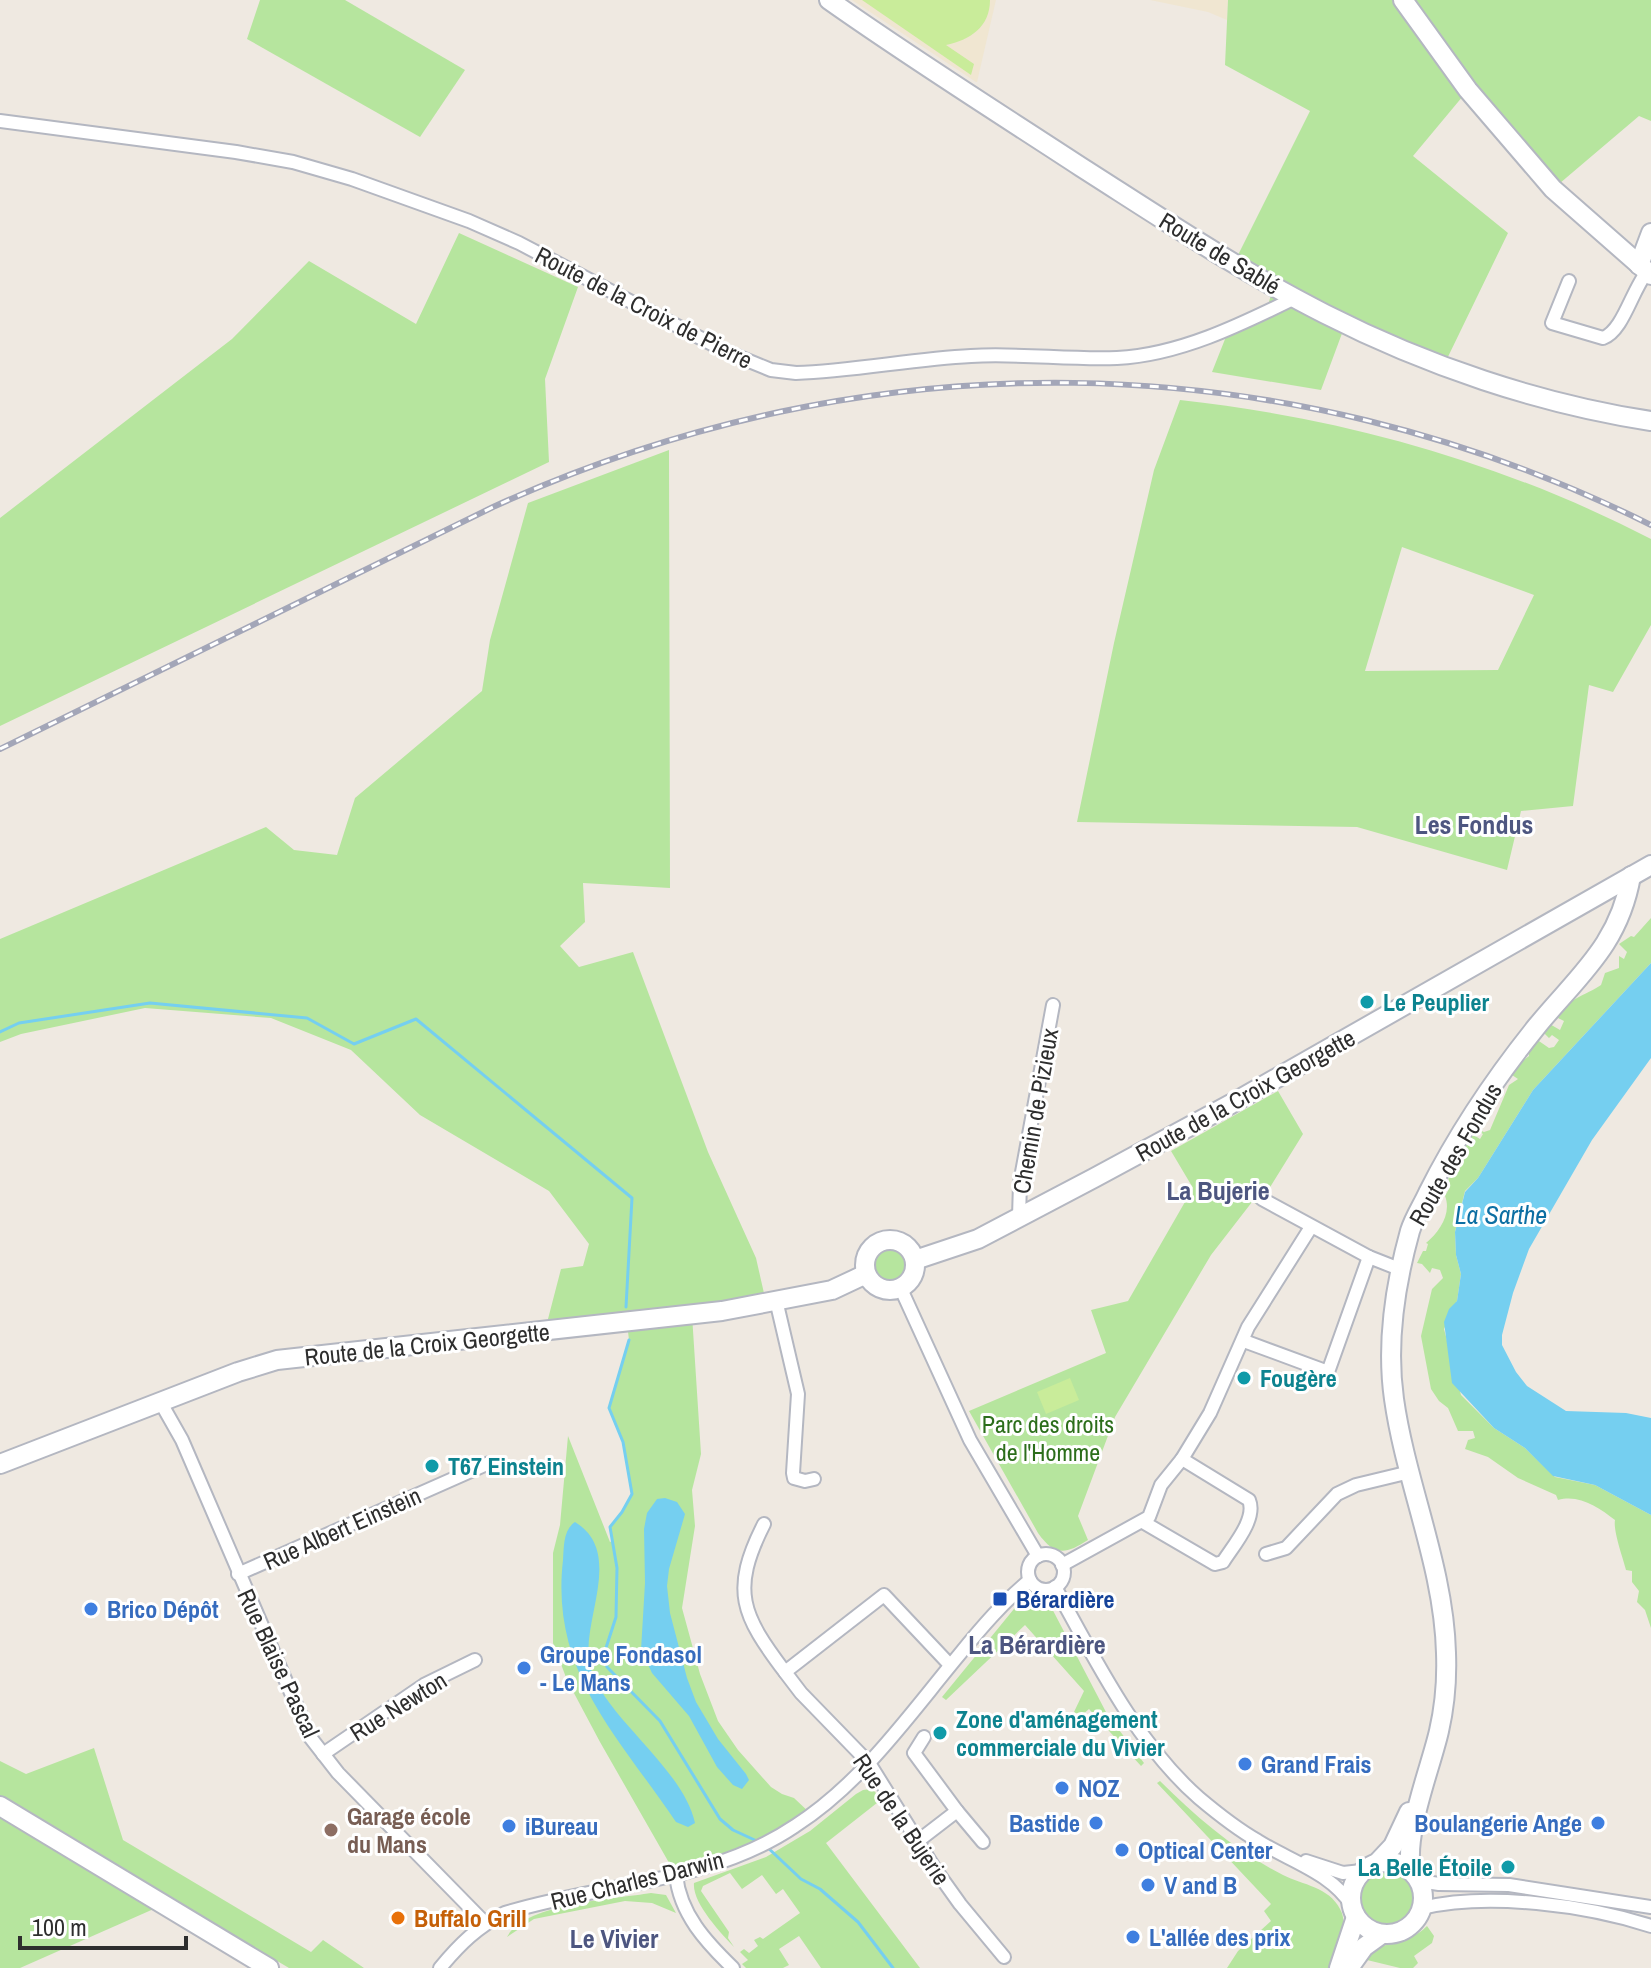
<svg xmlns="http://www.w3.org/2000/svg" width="1651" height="1968" viewBox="0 0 1651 1968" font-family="'Archivo Narrow',sans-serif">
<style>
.education{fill:#f0e6d1}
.green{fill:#b6e59e;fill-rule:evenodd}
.pitch{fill:#c9ec9a}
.water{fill:#75cff0}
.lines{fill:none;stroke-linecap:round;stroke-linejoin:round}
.stream{stroke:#75cff0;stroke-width:3}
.street-casing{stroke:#b4b7c1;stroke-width:16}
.secondary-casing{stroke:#b4b7c1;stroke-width:22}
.street{stroke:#fff;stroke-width:12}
.secondary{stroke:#fff;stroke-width:18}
.rail-casing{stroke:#a3a6b8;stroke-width:6}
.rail{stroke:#fff;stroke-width:3;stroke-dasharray:9;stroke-linecap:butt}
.culture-dot{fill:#0f9aa8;stroke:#fff;stroke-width:3}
.transit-dot{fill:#1a4fb4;stroke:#fff;stroke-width:3}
.shop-dot{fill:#3f7fe0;stroke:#fff;stroke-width:3}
.education-dot{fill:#8d6e63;stroke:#fff;stroke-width:3}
.food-dot{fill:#e8710a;stroke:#fff;stroke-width:3}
.labels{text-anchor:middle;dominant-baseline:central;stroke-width:6;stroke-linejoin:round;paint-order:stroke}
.street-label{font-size:24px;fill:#2e2e2e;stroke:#fff}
.culture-label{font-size:24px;font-weight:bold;fill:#0d838f;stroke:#fff;text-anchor:start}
.park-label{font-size:24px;fill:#2c6e1b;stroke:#fff}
.transit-label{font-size:24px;font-weight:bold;fill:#164399;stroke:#fff;text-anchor:start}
.shop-label{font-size:24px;font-weight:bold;fill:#366cbe;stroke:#fff;text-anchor:start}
.education-label{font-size:24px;font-weight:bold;fill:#785e54;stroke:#fff;text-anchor:start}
.food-label{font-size:24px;font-weight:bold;fill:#c56008;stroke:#fff;text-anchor:start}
.neighbourhood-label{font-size:26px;font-weight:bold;fill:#4d5680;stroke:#fff}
.water-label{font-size:26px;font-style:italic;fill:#0d6fa3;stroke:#fff}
</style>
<rect width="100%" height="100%" fill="#efe9e1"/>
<!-- education -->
<g class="education">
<path d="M852,0H996L977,82H976Z"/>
<path d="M1150,0H1228L1227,20L1208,12Z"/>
</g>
<!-- green -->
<g class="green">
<path d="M260,0H345L465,70L420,137L247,39Z"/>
<path d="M1228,0H1651V121L1639,116L1553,189L1468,90L1413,156L1508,233L1444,365L1344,328L1321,390L1212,372L1233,319L1268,305L1271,295L1230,271L1310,111L1225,65Z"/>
<path d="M459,233L578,287L545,379L549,462L0,726V518L232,339L309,261L416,324Z"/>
<path d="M1180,400C1344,418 1504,463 1651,539V625L1613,692L1589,685L1573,806L1521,811L1507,870L1357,827L1077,822L1114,643L1154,470ZM1402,547L1534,595L1498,670L1365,671Z"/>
<path d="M669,450L670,888L583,883L585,922L560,946L579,967L633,952L708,1152L756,1258L766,1302L692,1315L701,1454L692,1490L695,1526L682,1608L700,1674L718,1721L738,1750L771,1787L782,1794L794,1798L811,1814L797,1826L676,1875L600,1742L567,1680L553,1643V1553L560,1525L568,1436L610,1542L612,1541L610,1527L622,1512L632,1494L623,1442L610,1408L629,1340L627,1323L599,1318L548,1319L561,1269L583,1266L589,1244L549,1191L420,1115L351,1050L271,1018L145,1008L21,1034L0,1042V939L266,827L294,850L337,855L355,798L482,691L490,640L528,503Z"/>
<path d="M1651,918V963L1533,1090L1478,1178L1465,1191L1455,1232L1456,1255L1461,1274L1457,1301L1444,1329L1461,1395L1494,1428L1525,1448L1555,1477L1595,1485L1651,1515V1628L1645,1610L1637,1602L1639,1591L1632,1582V1571L1626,1570C1623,1558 1613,1531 1615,1520C1599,1508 1580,1494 1558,1500L1556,1495L1518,1478L1488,1457L1465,1449L1468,1440L1475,1438L1473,1431H1458L1448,1408L1439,1401L1431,1389L1421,1336L1432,1289L1443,1278L1440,1270L1432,1268L1430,1273L1422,1264L1417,1263L1423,1251H1426L1428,1244L1426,1243C1439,1232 1452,1214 1445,1196L1450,1187L1447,1171L1451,1168L1458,1172L1460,1168L1453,1164L1456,1155L1472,1134L1480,1139L1483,1134L1473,1127L1484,1132L1490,1130L1509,1085L1518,1079L1512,1075L1516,1066L1529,1056V1048L1536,1039L1549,1048L1554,1047L1559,1040L1552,1035L1549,1038L1542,1031L1548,1023L1560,1030L1564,1021L1558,1018C1563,1000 1587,995 1601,985L1605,973L1619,968V956L1624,959L1627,952L1619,944L1631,936L1634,937Z"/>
<path d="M1278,1091L1303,1134L1259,1205L1252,1202L1211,1255L1115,1417L1078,1516L1088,1540C1066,1554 1055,1557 1038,1533L969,1411L1106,1353L1091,1310L1128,1301L1193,1188L1171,1151Z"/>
<circle cx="890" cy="1265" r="20"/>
<path d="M1035,1596L1047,1599L1107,1714L1144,1763L1141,1766L1089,1709L1081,1716L1074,1712L1084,1691L1025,1625L946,1700L942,1697L1018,1604Z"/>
<path d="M94,1748L123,1840L311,1952L323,1940L364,1968H289L0,1797V1761L26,1774Z"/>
<path d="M1160,1781C1197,1818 1236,1851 1283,1875C1303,1885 1329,1887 1340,1909C1350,1927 1337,1950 1331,1968H1227L1238,1951L1271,1921L1264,1911L1271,1904L1157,1783Z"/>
<path d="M872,1789L882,1799L826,1843L920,1968H821L799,1936L779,1949L789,1965L783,1968H746L742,1964L748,1960L740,1952L744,1949L749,1953L758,1946L754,1940L760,1937L763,1939L800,1913L783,1889L776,1894L762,1875L742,1889L730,1873L703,1886L701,1891L729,1932L728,1938L734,1947C721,1933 692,1903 694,1883L766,1857L810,1831L856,1794L863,1790Z"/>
<path d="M0,1806L165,1904L20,1968H0Z"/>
<circle cx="1387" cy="1899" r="30"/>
<path d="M651,1893L666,1895L676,1913L652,1903L625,1901L534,1919L507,1937C525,1903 615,1899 651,1893Z"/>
<path d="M1427,1926L1434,1936L1432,1943L1414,1956L1418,1963L1413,1968H1400L1367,1960C1380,1937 1406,1948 1427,1926Z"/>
</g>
<!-- pitch -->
<g class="pitch">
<path d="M862,0H990C990,27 970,40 946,45L974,64L971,75Z"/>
<path d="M1070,1378L1079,1400L1046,1414L1037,1392Z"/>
</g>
<!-- water -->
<g class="water">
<path d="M1651,963V1058L1592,1140L1529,1249L1513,1293L1502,1335V1345L1516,1372L1527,1386L1566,1411L1626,1413L1651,1418V1515L1595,1485L1553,1476L1525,1448L1494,1428L1452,1383L1444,1322L1449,1309L1457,1301L1461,1274L1456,1255L1455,1232L1465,1192L1478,1178L1533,1090Z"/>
<path d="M665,1498L677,1502L685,1514L669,1569L667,1586L670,1613L687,1678L696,1702L718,1739L746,1774L749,1780L742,1789L733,1785L717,1767L689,1716L652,1673L641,1650L645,1583L644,1529L647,1513L657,1499Z"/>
<path d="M575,1522C624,1552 583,1617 589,1660C596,1712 682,1764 695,1823L688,1827L676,1822C619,1737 550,1673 563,1560C564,1547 563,1530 575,1522Z"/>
</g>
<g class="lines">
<!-- stream -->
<g class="stream">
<path d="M0,1032L19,1023L150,1003L307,1018L354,1044L416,1019L632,1198L626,1307"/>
<path d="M629,1340L609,1408L623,1442L632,1494L622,1512L610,1527L617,1568L616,1617L604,1654L607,1667L660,1721L720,1819L733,1830L759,1842"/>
<path d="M766,1846L801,1879L820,1889L858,1922L893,1968"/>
</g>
<!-- street casing -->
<g class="street-casing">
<g id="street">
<path d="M0,121L236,152L293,162L352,179L469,221L519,243L727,352L771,370L796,373C854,371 912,359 971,356C1020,353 1069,360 1117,358C1179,355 1240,325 1295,298"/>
<path d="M1569,281L1552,323L1603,338C1623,331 1632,290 1647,272"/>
<path d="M1262,1199L1369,1257L1402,1270"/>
<path d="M1019,1217L1020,1183L1053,1005"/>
<path d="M901,1289L970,1440L1038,1556"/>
<path d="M776,1300L798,1394L793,1473L794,1478L805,1481L814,1479"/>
<path d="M1244,1341L1328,1372L1369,1257"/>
<path d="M161,1403L182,1440L310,1737L338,1773L485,1923"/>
<path d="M1143,1522L1215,1564L1223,1562C1233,1546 1257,1519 1249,1500L1182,1459"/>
<path d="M764,1524C730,1591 742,1615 785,1672"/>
<path d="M1266,1554L1286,1548L1337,1494L1356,1485L1410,1472"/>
<circle cx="1046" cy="1572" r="18"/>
<path d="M1062,1565L1149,1517L1161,1485L1182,1459L1210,1413L1248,1327L1311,1227"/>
<path d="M238,1574L489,1463"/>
<path d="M1055,1587C1095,1659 1136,1743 1199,1798C1218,1814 1237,1829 1258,1841C1290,1861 1332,1873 1352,1906"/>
<path d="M950,1665L884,1595L785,1672L801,1693L869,1763L935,1869L960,1904L1004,1957"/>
<path d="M323,1754L424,1685L475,1660"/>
<path d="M957,1811L983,1842"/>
<path d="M918,1841L957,1811L914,1753L924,1737"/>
<path d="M1306,1861L1343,1873L1362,1871"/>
<path d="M676,1875C680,1914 706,1942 733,1968"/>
<path d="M1419,1881L1439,1884L1509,1885L1651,1907"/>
<path d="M1422,1908C1488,1892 1586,1905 1651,1926"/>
<path d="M440,1968C459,1945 478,1926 505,1913C601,1883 709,1884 795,1826C862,1783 909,1715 959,1655C981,1628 1003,1602 1030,1580"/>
</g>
</g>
<!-- secondary casing -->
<g class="secondary-casing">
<g id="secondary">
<path d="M829,0C911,58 997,112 1081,167C1161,218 1240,271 1325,314C1425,365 1539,404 1651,421"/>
<path d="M1403,0L1468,90L1553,189L1651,275"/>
<path d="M1639,265L1651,233"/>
<circle cx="890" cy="1265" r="25"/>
<path d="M915,1260L978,1239L1094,1178L1231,1104L1651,865"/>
<path d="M0,1464L238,1372L277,1360L722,1311L832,1290L866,1274"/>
<path d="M0,1806L269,1968"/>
<circle cx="1387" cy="1898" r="36"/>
<path d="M1377,1863L1393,1846L1409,1812"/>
<path d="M1412,1872C1402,1838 1431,1767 1439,1731C1445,1705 1447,1679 1446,1653C1444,1567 1406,1484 1394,1399C1386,1343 1395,1285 1410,1231C1414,1218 1422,1206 1428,1193C1457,1135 1496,1077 1537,1026C1579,975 1619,945 1631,876"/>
<path d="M1339,1968L1356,1917"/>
<path d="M1349,1968L1364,1947L1382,1934"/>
</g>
</g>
<!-- street -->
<use href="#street" class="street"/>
<!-- secondary -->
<use href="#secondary" class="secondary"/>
<!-- rail casing -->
<g class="rail-casing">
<path id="rail" d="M0,749L493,507C868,336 1282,341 1651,525"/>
</g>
<!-- rail -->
<use href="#rail" class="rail"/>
</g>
<!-- markers -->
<g class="culture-dot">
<circle cx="1367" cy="1002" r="8"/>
<circle cx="1244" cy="1378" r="8"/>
<circle cx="432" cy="1466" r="8"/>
<circle cx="940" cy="1733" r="8"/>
<circle cx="1508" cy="1867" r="8"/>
</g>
<rect class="transit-dot" x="992" y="1591" width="16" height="16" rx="4"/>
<g class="shop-dot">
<circle cx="91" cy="1609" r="8"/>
<circle cx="524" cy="1668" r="8"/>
<circle cx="1245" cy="1764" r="8"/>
<circle cx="1062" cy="1788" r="8"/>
<circle cx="1096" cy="1823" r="8"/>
<circle cx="1598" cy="1823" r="8"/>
<circle cx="509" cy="1826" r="8"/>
<circle cx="1122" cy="1850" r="8"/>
<circle cx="1148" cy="1885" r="8"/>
<circle cx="1133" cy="1937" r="8"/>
</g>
<circle class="education-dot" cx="331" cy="1830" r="8"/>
<circle class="food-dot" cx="398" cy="1918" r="8"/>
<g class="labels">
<!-- street labels -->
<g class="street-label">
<text transform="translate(1220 253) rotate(31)">Route de Sablé</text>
<text transform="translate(644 307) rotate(27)">Route de la Croix de Pierre</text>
<text transform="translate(1245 1095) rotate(-29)">Route de la Croix Georgette</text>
<text transform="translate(1035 1111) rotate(-80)">Chemin de Pizieux</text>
<text transform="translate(1455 1154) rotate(-60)">Route des Fondus</text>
<text transform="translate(427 1344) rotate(-6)">Route de la Croix Georgette</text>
<text transform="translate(342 1528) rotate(-24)">Rue Albert Einstein</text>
<text transform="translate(279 1663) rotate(65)">Rue Blaise Pascal</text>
<text transform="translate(398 1706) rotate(-32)">Rue Newton</text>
<text transform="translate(902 1819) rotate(56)">Rue de la Bujerie</text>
<text transform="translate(637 1880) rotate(-14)">Rue Charles Darwin</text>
</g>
<!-- culture labels -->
<g class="culture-label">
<text x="1383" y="1002">Le Peuplier</text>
<text x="1260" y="1378">Fougère</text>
<text x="448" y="1466">T67 Einstein</text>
<text x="956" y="1719">Zone d'aménagement<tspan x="956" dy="28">commerciale du Vivier</tspan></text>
<text x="1492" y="1867" text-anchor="end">La Belle Étoile</text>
</g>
<!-- park labels -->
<g class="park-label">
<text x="1048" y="1424">Parc des droits<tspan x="1048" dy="28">de l'Homme</tspan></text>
</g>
<!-- transit labels -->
<g class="transit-label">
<text x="1016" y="1599">Bérardière</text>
</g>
<!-- shop labels -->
<g class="shop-label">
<text x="107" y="1609">Brico Dépôt</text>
<text x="540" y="1654">Groupe Fondasol<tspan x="540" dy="28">- Le Mans</tspan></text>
<text x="1261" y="1764">Grand Frais</text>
<text x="1078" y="1788">NOZ</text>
<text x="1080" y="1823" text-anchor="end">Bastide</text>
<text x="1582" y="1823" text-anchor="end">Boulangerie Ange</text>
<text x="525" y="1826">iBureau</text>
<text x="1138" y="1850">Optical Center</text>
<text x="1164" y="1885">V and B</text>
<text x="1149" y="1937">L'allée des prix</text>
</g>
<!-- education labels -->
<g class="education-label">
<text x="347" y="1816">Garage école<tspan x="347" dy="28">du Mans</tspan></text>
</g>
<!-- food labels -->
<g class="food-label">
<text x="414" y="1918">Buffalo Grill</text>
</g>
<!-- neighbourhood labels -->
<g class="neighbourhood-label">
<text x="1474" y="824">Les Fondus</text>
<text x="1218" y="1190">La Bujerie</text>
<text x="1037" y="1644">La Bérardière</text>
<text x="614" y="1938">Le Vivier</text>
</g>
<!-- water labels -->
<g class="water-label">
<text x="1501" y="1214">La Sarthe</text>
</g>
</g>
<!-- scale -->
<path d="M20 1936v12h166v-12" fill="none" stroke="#2e2e2e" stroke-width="4"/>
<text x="32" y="1936" font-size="24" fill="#2e2e2e" stroke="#ffffff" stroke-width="6" paint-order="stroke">100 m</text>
</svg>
